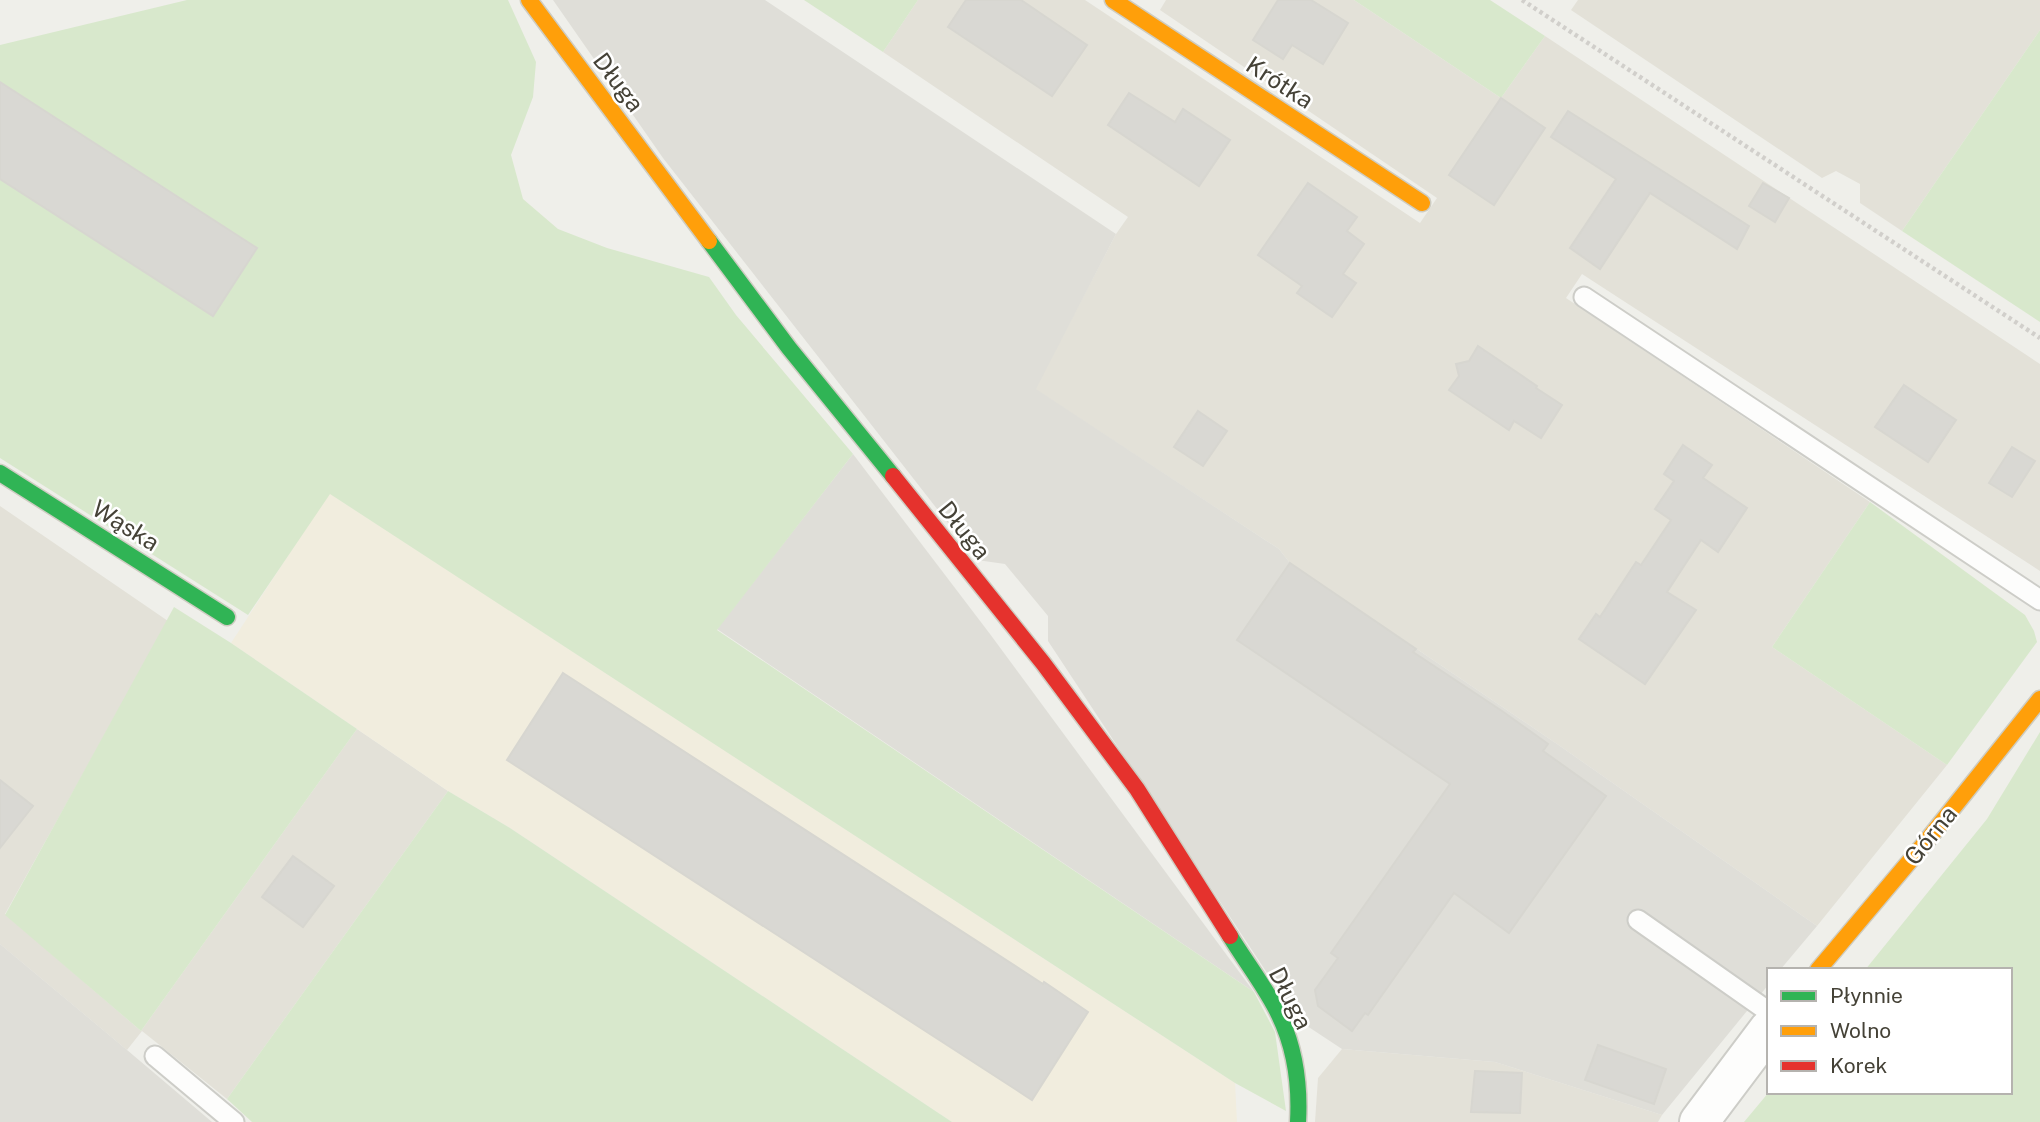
<svg xmlns="http://www.w3.org/2000/svg" width="2040" height="1122" viewBox="0 0 2040 1122" font-family="'Public Sans',sans-serif">
<style>
.residential{fill:#e3e1d8}
.commercial{fill:#f1edde}
.industrial{fill:#dfded8}
.green{fill:#d8e8cc}
.building{fill:#d9d8d3;stroke:#d7d6d0;stroke-width:2}
.lines{fill:none;stroke-linecap:round;stroke-linejoin:round}
.lane-casing{stroke:#cdcdc8;stroke-width:23}
.street-casing{stroke:#cdcdc8;stroke-width:42}
.fast-casing{stroke:#ceccc1;stroke-width:19}
.slow-casing{stroke:#ceccc1;stroke-width:19}
.jam-casing{stroke:#ceccc1;stroke-width:19}
.path{stroke:#d1cfcb;stroke-width:4.5;stroke-dasharray:3.5 3.5;stroke-linecap:butt}
.lane{stroke:#fdfdfc;stroke-width:19}
.street{stroke:#fdfdfc;stroke-width:38}
.fast{stroke:#30b455;stroke-width:16}
.slow{stroke:#ff9f0a;stroke-width:16}
.jam{stroke:#e5322d;stroke-width:16}
.labels{text-anchor:middle;dominant-baseline:central;stroke-width:5;stroke-linejoin:round;paint-order:stroke}
.street-label{font-size:24px;fill:#454237;stroke:#fff}
</style>
<rect width="100%" height="100%" fill="#efefea"/>
<!-- residential -->
<g class="residential">
<path d="M918,0H1085L1420,223L1437,198L1160,10L1166,0H1354L1501,98L1545,36L2040,364V571L1582,274L1566,298L1870,502L1772,647L1947,765L1817,926L1560,746L1290,563L1279,549L1035,389L1116,234L1128,217L883,52Z"/>
<path d="M1578,0H2040V30L1902,231L1860,203V184L1836,171L1822,178L1571,10Z"/>
<path d="M0,506L168,621L5,914L141,1031L357,729L448,791L227,1099L142,1031L127,1050L0,944Z"/>
<path d="M1342,1049L1495,1062L1662,1115L1658,1122H1315L1318,1078Z"/>
</g>
<!-- commercial -->
<path class="commercial" d="M329,493L1235,1083L1237,1122H952L510,828L448,791L231,643Z"/>
<!-- industrial -->
<g class="industrial">
<path d="M553,0H765L1116,234L1036,389L1279,549L1290,563L1560,746L1817,926L1780,970H1769V984L1662,1115L1495,1062L1342,1049L1298,1020L1048,641V616L1005,564L977,560L663,158Z"/>
<path d="M853,454L990,634L1254,992L717,629Z"/>
<path d="M0,944L127,1050L212,1122H0Z"/>
</g>
<!-- green -->
<g class="green">
<path d="M187,0H508L536,62L533,97L511,155L523,199L558,229L607,248L709,277L736,315L853,454L717,630L1254,992L1275,1032L1286,1111L1235,1083L330,494L248,615L0,458V45Z"/>
<path d="M804,0H918L883,52Z"/>
<path d="M1354,0H1490L1545,36L1501,98Z"/>
<path d="M2040,30V322L1902,231Z"/>
<path d="M1870,502L2025,615L2034,631L2037,642L1947,765L1772,647Z"/>
<path d="M174,607L231,643L357,729L141,1031L5,915Z"/>
<path d="M2040,732V1122H1744L1769,1092H2010V970H1865L1987,819Z"/>
<path d="M448,791L510,828L952,1122H252L227,1099Z"/>
</g>
<!-- building -->
<g class="building">
<path d="M966,0H1021L1087,45L1052,96L948,27Z"/>
<path d="M1278,0H1311L1348,23L1323,64L1292,45L1283,59L1253,40Z"/>
<path d="M0,82L257,248L213,316L0,179Z"/>
<path d="M1129,93L1175,122L1183,109L1230,140L1199,186L1108,125Z"/>
<path d="M1501,98L1545,128L1494,205L1449,175Z"/>
<path d="M1568,111L1749,226L1737,249L1650,193L1600,269L1570,248L1616,179L1551,137Z"/>
<path d="M1308,183L1357,217L1347,231L1364,244L1343,274L1356,283L1332,317L1297,293L1302,286L1258,255Z"/>
<path d="M1763,183L1789,198L1775,222L1749,206Z"/>
<path d="M1478,346L1537,386L1536,388L1562,405L1541,438L1514,421L1509,430L1449,390L1459,376L1456,364L1469,361Z"/>
<path d="M1904,385L1956,420L1928,462L1875,427Z"/>
<path d="M1198,411L1227,431L1203,466L1174,447Z"/>
<path d="M1683,445L1712,465L1703,478L1747,508L1718,552L1701,540L1667,592L1696,610L1645,684L1579,639L1596,614L1600,617L1636,562L1641,565L1671,520L1655,509L1674,481L1664,474Z"/>
<path d="M2012,447L2035,461L2012,497L1989,483Z"/>
<path d="M1290,563L1416,649L1413,652L1502,711L1548,744L1543,751L1606,796L1509,933L1454,893L1368,1015L1365,1013L1352,1031L1318,1006L1315,990L1338,958L1331,953L1450,784L1237,640Z"/>
<path d="M563,673L1043,984L1044,982L1088,1012L1032,1100L507,760Z"/>
<path d="M0,780L33,806L0,848Z"/>
<path d="M293,856L334,886L303,927L262,897Z"/>
<path d="M1598,1045L1666,1069L1654,1104L1585,1080Z"/>
<path d="M1475,1071L1522,1073L1520,1113L1471,1112Z"/>
</g>
<g class="lines">
<!-- lane casing -->
<g class="lane-casing">
<g id="lane">
<path d="M1584,297L2040,600"/>
<path d="M1638,920L1769,1012"/>
<path d="M155,1056L234,1122"/>
</g>
</g>
<!-- street casing -->
<g class="street-casing">
<path id="street" d="M1699,1122L1769,1029"/>
</g>
<!-- fast casing -->
<g class="fast-casing">
<g id="fast">
<path d="M709,241L789,348L893,476"/>
<path d="M0,473L227,617"/>
<path d="M1230,936C1245,961 1267,989 1279,1015C1295,1048 1300,1086 1298,1122"/>
</g>
</g>
<!-- slow casing -->
<g class="slow-casing">
<g id="slow">
<path d="M529,0L709,241"/>
<path d="M1113,0L1422,203"/>
<path d="M1818,970L1925,843L2040,699"/>
</g>
</g>
<!-- jam casing -->
<g class="jam-casing">
<path id="jam" d="M893,476L1043,663L1137,789L1230,936"/>
</g>
<!-- path -->
<path class="path" d="M1522,0L2040,338"/>
<!-- lane -->
<use href="#lane" class="lane"/>
<!-- street -->
<use href="#street" class="street"/>
<!-- fast -->
<use href="#fast" class="fast"/>
<!-- slow -->
<use href="#slow" class="slow"/>
<!-- jam -->
<use href="#jam" class="jam"/>
</g>
<g class="labels">
<!-- street labels -->
<g class="street-label">
<text transform="translate(619 82) rotate(53)">Długa</text>
<text transform="translate(1280 82) rotate(33)">Krótka</text>
<text transform="translate(126 525) rotate(32)">Wąska</text>
<text transform="translate(965 530) rotate(51)">Długa</text>
<text transform="translate(1930 835) rotate(-51)">Górna</text>
<text transform="translate(1291 998) rotate(63)">Długa</text>
</g>
</g>
<!-- legend -->
<rect x="1767" y="968" width="245" height="126" fill="#ffffff" stroke="#b5b3af" stroke-width="2"/>
<rect x="1781" y="991" width="35" height="10" fill="#30b455" stroke="#b5b3af" stroke-width="2"/>
<text x="1830" y="1003" font-size="21" fill="#454237">Płynnie</text>
<rect x="1781" y="1026" width="35" height="10" fill="#ff9f0a" stroke="#b5b3af" stroke-width="2"/>
<text x="1830" y="1038" font-size="21" fill="#454237">Wolno</text>
<rect x="1781" y="1061" width="35" height="10" fill="#e5322d" stroke="#b5b3af" stroke-width="2"/>
<text x="1830" y="1073" font-size="21" fill="#454237">Korek</text>
</svg>
